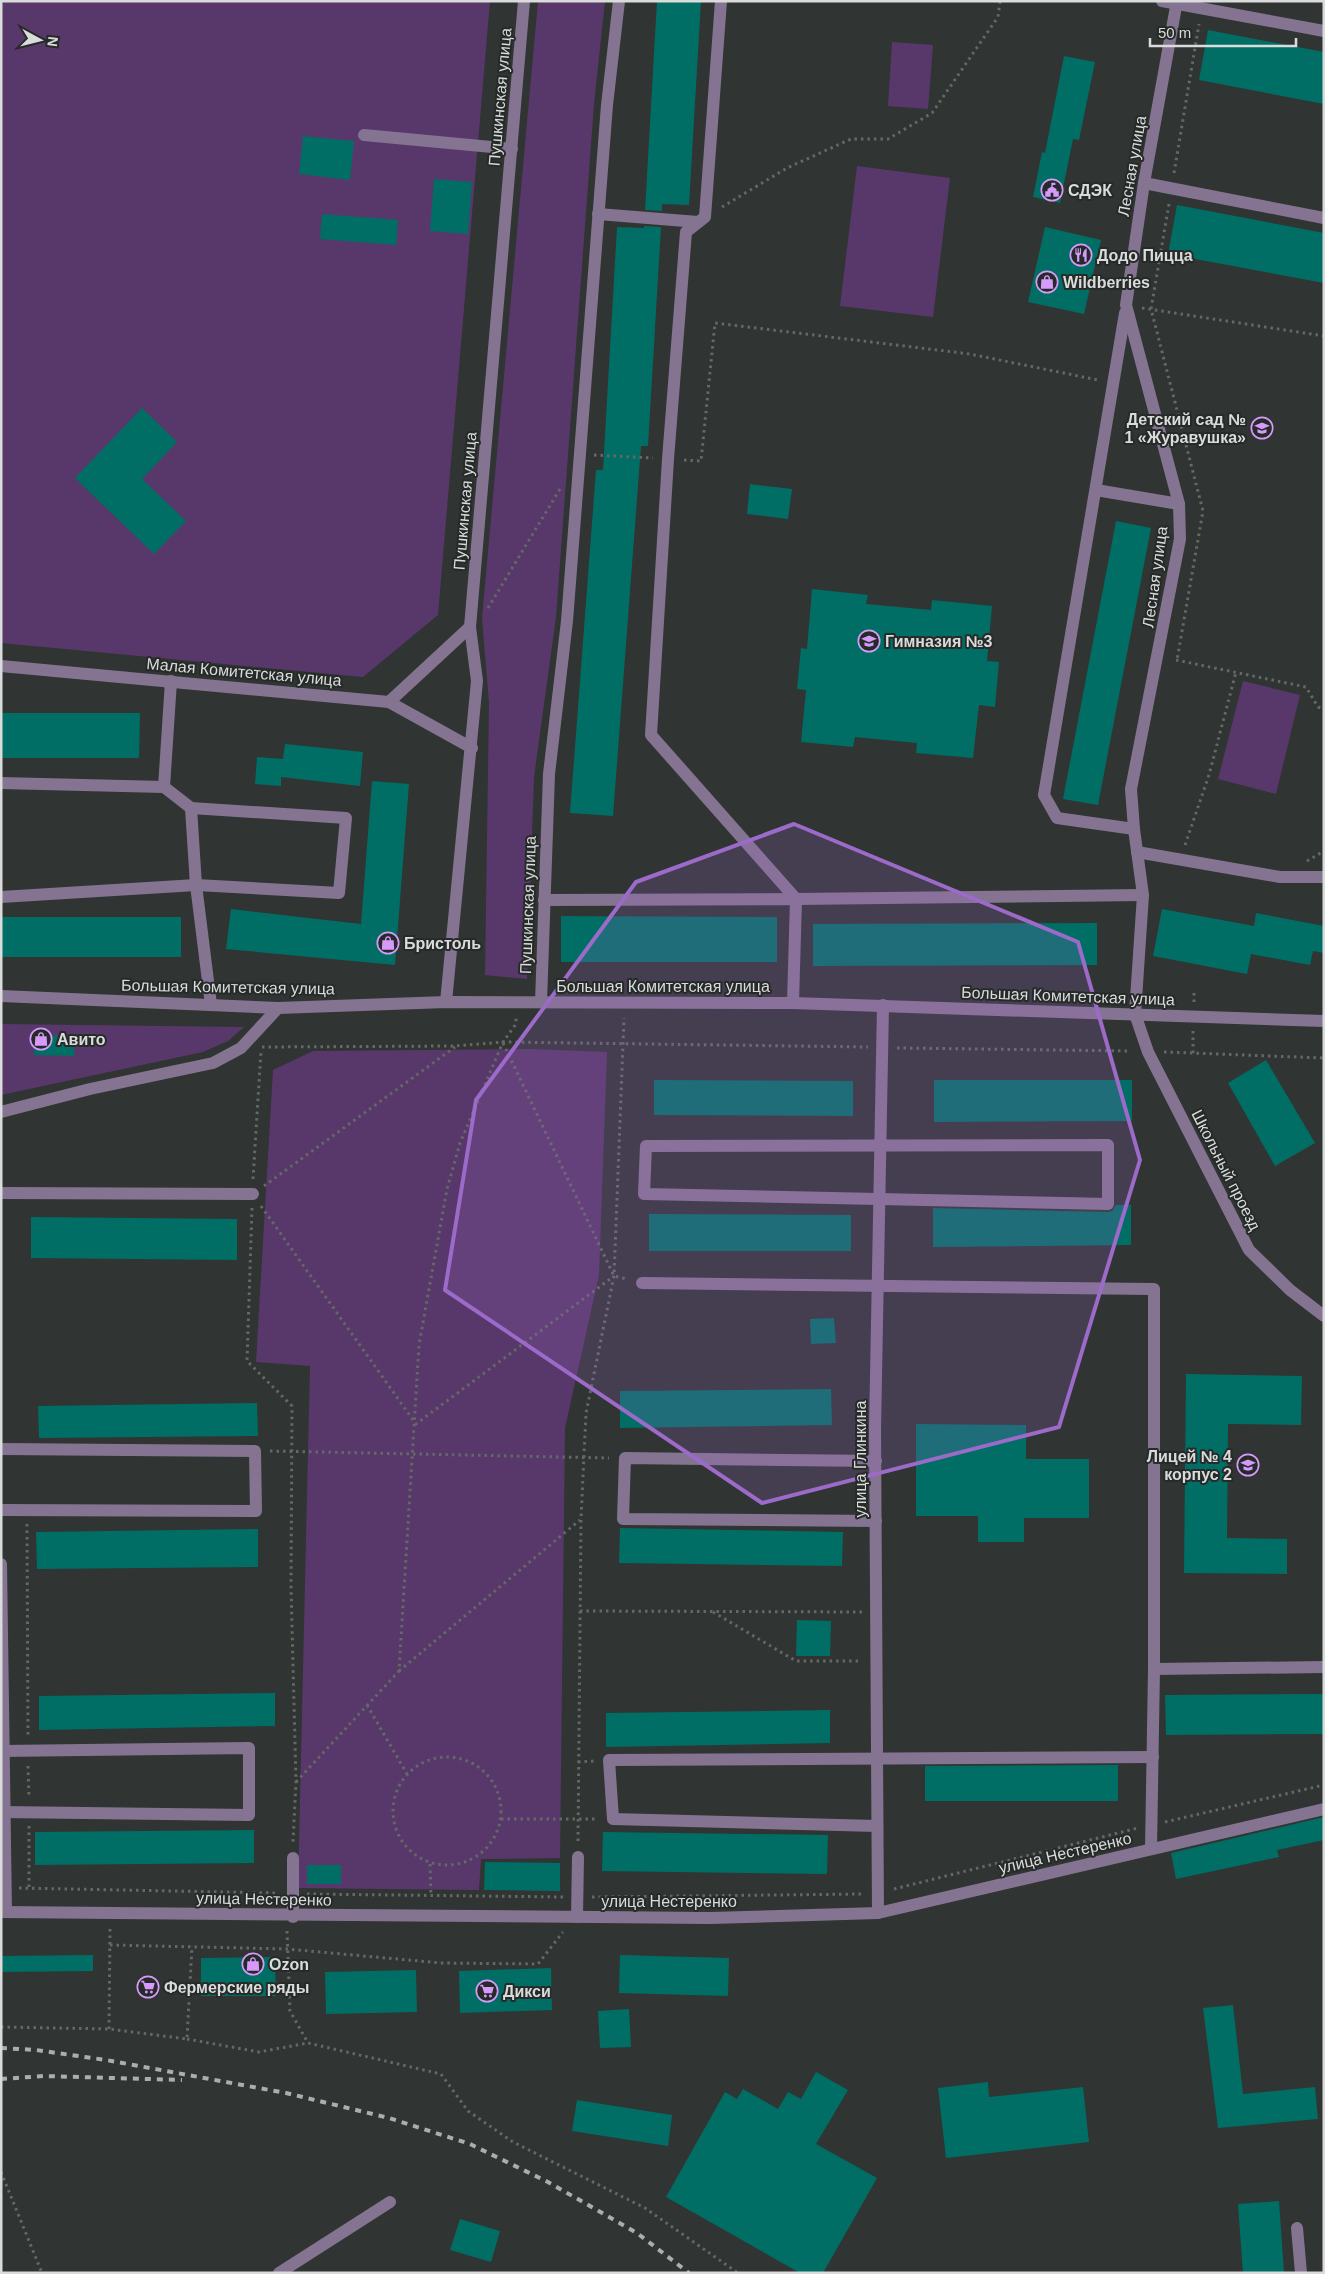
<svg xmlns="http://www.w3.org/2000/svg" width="1325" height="2274" viewBox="0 0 1325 2274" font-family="Helvetica,sans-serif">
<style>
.green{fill:#58386a}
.building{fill:#006e65}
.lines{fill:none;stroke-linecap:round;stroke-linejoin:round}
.path{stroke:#646867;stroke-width:3;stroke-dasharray:2.5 4;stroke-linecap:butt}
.minor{stroke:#857491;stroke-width:12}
.rail{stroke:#abaeae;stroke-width:4;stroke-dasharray:6 6;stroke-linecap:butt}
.marked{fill:#9c6ac9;fill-opacity:0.2;stroke:#9c6ac9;stroke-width:4;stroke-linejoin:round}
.labels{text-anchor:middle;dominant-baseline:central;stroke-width:4;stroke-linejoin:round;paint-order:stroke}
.street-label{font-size:16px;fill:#dadcdc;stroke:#262a29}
.poi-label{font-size:16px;font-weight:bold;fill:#dadcdc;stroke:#262a29;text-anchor:start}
</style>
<rect width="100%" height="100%" fill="#303433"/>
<!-- green -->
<g class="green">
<path d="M1,1H490L438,615L363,677L1,643Z"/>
<path d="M538,1H605L594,104L556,617L534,777L527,979L485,975L489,703L482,618Z"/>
<path d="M892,42L933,45L928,109L888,106Z"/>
<path d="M857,166L950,178L933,317L840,306Z"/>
<path d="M1243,681L1300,695L1276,794L1218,779Z"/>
<path d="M1,1024L244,1027L228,1041L203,1052L1,1095Z"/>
<path d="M531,1049L607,1052L599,1275L565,1428L560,1858L481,1859L479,1890L298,1888L310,1366L256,1362L273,1070L313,1051Z"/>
</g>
<!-- building -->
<g class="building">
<path d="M657,1H701L689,205L662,204V211L645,210Z"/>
<path d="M1208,30L1324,52V104L1199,80Z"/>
<path d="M1064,56L1095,62L1079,140L1073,139L1060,203L1033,197L1042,152L1045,153Z"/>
<path d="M303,136L354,141L350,180L299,174Z"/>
<path d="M434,179L472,182L468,234L430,231Z"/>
<path d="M1177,205L1324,233V283L1168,254Z"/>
<path d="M322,214L398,220L396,245L320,239Z"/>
<path d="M644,226L661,227L648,446H641L613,816L570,813L596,470H603L617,227L644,228Z"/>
<path d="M1045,227L1101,240L1084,314L1028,302Z"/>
<path d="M142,408L177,442L142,479L186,521L154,554L75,478Z"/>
<path d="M750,484L792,489L788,519L747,514Z"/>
<path d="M1116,521L1151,528L1098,805L1063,799Z"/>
<path d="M812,589L868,595L866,604L931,610L932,600L992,606L987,661L999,662L995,707L979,705L973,758L916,753L917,743L855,737L853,747L801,742L806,690L797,689L801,648L807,649Z"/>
<path d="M1,713H140L139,758H1Z"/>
<path d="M285,744L363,752L360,786L281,777V786L255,784L257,757L283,759Z"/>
<path d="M372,781L409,784L395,965L226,949L231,909L361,924Z"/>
<path d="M1162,909L1254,926L1256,913L1324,926V953L1313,951L1310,965L1251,954L1247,974L1153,956Z"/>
<path d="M561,916L777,917V962H561Z"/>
<rect x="1" y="917" width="180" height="40"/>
<path d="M1097,923V965L813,966V924Z"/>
<path d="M34,1035L75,1036L74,1056L34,1055Z"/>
<path d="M1266,1060L1315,1143L1275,1166L1228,1083Z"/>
<path d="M654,1080L853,1081V1116L654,1115Z"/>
<path d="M934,1080H1132V1121L934,1122Z"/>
<path d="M1116,1205H1131V1245L933,1247V1208L1108,1212L1112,1211Z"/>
<path d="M649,1214L851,1215V1251H649Z"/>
<path d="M31,1217L237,1219V1260L31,1258Z"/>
<path d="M834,1318L836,1343L811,1344L810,1319Z"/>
<path d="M1186,1374L1302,1376L1301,1425L1228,1424L1227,1538L1287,1539V1574L1184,1573Z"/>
<path d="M831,1389L832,1425L620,1428V1391Z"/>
<path d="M257,1403L258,1436L39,1438L38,1406Z"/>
<path d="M916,1424L1026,1425V1459H1089V1518H1024V1542H978V1516H916Z"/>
<path d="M620,1528L843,1532L842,1566L619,1563Z"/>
<path d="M258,1529V1567L37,1569L36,1532Z"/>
<path d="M797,1620L831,1621L830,1656H796Z"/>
<path d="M275,1693V1726L39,1730V1696Z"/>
<path d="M1324,1694V1734L1166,1735L1165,1695Z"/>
<path d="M830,1710V1743L606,1747V1713Z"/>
<path d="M1118,1765V1801H925V1766Z"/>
<path d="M1324,1817V1840L1277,1850L1279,1857L1176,1879L1171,1853Z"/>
<path d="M254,1830V1863L35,1865V1832Z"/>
<path d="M603,1832L828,1835L827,1874L602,1871Z"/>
<path d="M485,1862L560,1863V1891L484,1890Z"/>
<rect x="307" y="1865" width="34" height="19"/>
<path d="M93,1955V1971L1,1972V1956Z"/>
<path d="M620,1955L729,1958L728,1996L619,1993Z"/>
<path d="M275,1957L276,1996H201V1958Z"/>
<path d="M551,1968L552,2010L460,2013L459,1971Z"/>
<path d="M416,1970L417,2012L326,2014L325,1972Z"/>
<path d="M1233,2005L1243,2094L1315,2087L1318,2119L1218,2128L1203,2008Z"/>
<path d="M629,2009L631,2047L600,2048L598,2011Z"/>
<path d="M816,2072L848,2090L816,2144L877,2178L823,2273H800L666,2197L725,2092L737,2099L743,2089L778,2109L788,2092L801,2099Z"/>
<path d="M988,2082L989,2097L1083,2087L1089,2142L946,2158L938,2088Z"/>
<path d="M577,2100L672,2115L668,2146L572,2131Z"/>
<path d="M1279,2201L1284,2273H1243L1238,2204Z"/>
<path d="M460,2219L500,2231L491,2262L450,2250Z"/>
</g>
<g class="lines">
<!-- path -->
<g class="path">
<path d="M1174,173L1199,24"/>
<path d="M1169,204L1151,309L1203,511L1177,660"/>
<path d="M722,207L787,168L851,139H888L932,113L998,17L1000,1"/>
<path d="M1142,308L1324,336"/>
<path d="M594,455L653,458"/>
<path d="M684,460L701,461L715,323L970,354L1098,380"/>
<path d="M488,608L560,489"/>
<path d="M1176,660L1306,687L1318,707L1324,709"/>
<path d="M1185,845L1209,775L1236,672"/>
<path d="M1307,861L1324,851"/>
<path d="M1194,1002V991"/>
<path d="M503,1043L614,1276L627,1279"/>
<path d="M262,1047L455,1046L503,1042L868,1047"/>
<path d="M897,1048L1131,1051"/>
<path d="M1164,1052L1324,1058"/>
<path d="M1193,1053V1031"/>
<path d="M253,1179L261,1051"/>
<path d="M264,1186L455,1047"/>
<path d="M261,1206L416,1424L614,1276"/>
<path d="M252,1208L247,1361L292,1406L291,1587L296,1782L293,1842"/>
<path d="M270,1451L609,1458"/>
<path d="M27,1524L28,1735"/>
<path d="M580,1611L862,1612"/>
<path d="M713,1612L796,1661H861"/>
<path d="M399,1671L580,1520"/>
<path d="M367,1705L407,1774"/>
<circle cx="447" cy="1811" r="54"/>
<path d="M578,1762L595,1761"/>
<path d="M28,1766L29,1798"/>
<path d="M296,1782L399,1671L419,1345L447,1189L460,1143L503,1042L516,1024V1016"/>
<path d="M501,1819H598"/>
<path d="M1165,1822L1324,1785"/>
<path d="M29,1826V1888"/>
<path d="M578,1841L581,1519L586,1413L614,1276L624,1018"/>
<path d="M430,1864L431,1896"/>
<path d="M19,1888L278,1893"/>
<path d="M894,1889L1138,1828"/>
<path d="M307,1894L563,1897"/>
<path d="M592,1897L863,1894"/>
<path d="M287,1931L290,2011L308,2043L441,2074L468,2111L513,2142L645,2208L738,2273"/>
<path d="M110,1945L287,1949L441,1963L538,1964L563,1932"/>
<path d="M1,2027L109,2029L187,2039L192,1946"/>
<path d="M109,2029L110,1927"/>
<path d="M187,2039L259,2052L308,2043"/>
<path d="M1,2172L42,2273"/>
</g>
<!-- minor -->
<g class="minor">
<path d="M721,1L705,217L686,232L668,459L651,735L796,899L1143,895"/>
<path d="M1162,1L1324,31"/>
<path d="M1177,1L1144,183L1126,305L1179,504L1180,539L1131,789L1134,829L1143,895L1135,1014L1148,1052L1249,1250L1290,1290L1324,1316"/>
<path d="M364,135L512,149"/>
<path d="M1144,183L1324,218"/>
<path d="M598,214L698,222"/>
<path d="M1125,313L1044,795L1057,818L1134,829"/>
<path d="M1096,490L1179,504"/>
<path d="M1,666L389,702L472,748"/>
<path d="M389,702L470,627"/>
<path d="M1,783L164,787"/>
<path d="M191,808L196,885L211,1005"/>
<path d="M1137,852L1280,877H1324"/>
<path d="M1,897L196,885L339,893L346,818L191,808L164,787L171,681"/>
<path d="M544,900L796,899L793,1003"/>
<path d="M1,996L278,1008L446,1002L793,1003L1324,1021"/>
<path d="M446,1002L477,681L470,627L524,1"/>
<path d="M541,1002L549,774L567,621L607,105L619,1"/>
<path d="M1,1112L90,1089L213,1063L241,1048L278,1008"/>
<path d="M1108,1145V1204L644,1194L646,1146Z"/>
<path d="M1,1193L253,1194"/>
<path d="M642,1283L1154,1289V1669L1324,1667"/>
<path d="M1,1449L255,1451L256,1511L1,1510"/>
<path d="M876,1461L625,1458L623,1519L876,1521"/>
<path d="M1,1564L6,1912"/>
<path d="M1,1751L249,1748V1815L1,1812"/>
<path d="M877,1826L613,1819L609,1760L1153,1757"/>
<path d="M1151,1849L1154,1669"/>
<path d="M293,1858V1917"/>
<path d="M1,1912L710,1918L878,1913L1324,1809"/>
<path d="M878,1913L875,1429L883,1005"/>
<path d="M577,1917L578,1857"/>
<path d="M1297,2228L1301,2273"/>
<path d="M279,2273L390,2202"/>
</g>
<!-- rail -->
<g class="rail">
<path d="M1,2048L36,2050L106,2060L286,2093L389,2118L470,2144L548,2182L637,2233L689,2273"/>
<path d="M1,2079L44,2076L182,2080"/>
</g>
</g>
<!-- marked area -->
<path class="marked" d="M794,824L1078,942L1140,1160L1059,1427L762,1503L445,1290L476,1100L636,882Z"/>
<!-- icons -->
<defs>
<g id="civic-ring" transform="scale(1.125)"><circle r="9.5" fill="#262a29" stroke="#d69bfa" stroke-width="1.5"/><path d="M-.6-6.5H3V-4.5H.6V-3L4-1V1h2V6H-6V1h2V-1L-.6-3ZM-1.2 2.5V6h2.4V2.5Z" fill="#d69bfa"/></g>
<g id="restaurant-ring" transform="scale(1.125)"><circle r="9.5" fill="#262a29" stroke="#d69bfa" stroke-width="1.5"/><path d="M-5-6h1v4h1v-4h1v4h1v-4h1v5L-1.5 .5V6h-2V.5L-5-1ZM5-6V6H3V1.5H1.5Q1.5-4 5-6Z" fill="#d69bfa"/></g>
<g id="shop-ring" transform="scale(1.125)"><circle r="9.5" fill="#262a29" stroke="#d69bfa" stroke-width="1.5"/><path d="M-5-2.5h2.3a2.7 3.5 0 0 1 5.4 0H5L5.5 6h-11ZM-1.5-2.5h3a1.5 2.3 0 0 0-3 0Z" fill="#d69bfa"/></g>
<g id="school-ring" transform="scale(1.125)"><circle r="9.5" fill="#262a29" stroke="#d69bfa" stroke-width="1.5"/><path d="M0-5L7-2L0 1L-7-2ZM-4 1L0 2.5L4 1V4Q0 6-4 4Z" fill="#d69bfa"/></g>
<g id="supermarket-ring" transform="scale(1.125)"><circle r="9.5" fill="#262a29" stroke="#d69bfa" stroke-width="1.5"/><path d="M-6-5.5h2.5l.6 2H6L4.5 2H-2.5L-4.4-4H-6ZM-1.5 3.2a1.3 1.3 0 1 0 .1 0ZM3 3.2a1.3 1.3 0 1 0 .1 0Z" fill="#d69bfa"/></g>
</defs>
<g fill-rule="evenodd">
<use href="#civic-ring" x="1052" y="190"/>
<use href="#restaurant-ring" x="1081" y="255"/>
<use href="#shop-ring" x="1047" y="282"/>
<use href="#school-ring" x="1262" y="428"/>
<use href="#school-ring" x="869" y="641"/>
<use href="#shop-ring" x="388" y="943"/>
<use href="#shop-ring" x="41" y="1039"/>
<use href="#school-ring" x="1248" y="1465"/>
<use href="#shop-ring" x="253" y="1964"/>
<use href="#supermarket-ring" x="148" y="1987"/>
<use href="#supermarket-ring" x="487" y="1991"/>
</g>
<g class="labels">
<!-- street labels -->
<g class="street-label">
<text transform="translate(500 97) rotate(-85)">Пушкинская улица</text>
<text transform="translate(1132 166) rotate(-80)">Лесная улица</text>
<text transform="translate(465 501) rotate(-85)">Пушкинская улица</text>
<text transform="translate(1155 577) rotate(-82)">Лесная улица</text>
<text transform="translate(244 672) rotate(5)">Малая Комитетская улица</text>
<text transform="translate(528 905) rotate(-88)">Пушкинская улица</text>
<text x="663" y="986">Большая Комитетская улица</text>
<text transform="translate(228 987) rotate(1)">Большая Комитетская улица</text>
<text transform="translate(1068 996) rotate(2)">Большая Комитетская улица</text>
<text transform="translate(1226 1170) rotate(63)">Школьный проезд</text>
<text transform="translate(860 1459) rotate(-90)">улица Глинкина</text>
<text transform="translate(1065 1853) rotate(-13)">улица Нестеренко</text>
<text transform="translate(264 1899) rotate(1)">улица Нестеренко</text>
<text x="669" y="1901">улица Нестеренко</text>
</g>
<!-- poi labels -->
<g class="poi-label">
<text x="1068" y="190">СДЭК</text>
<text x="1097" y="255">Додо Пицца</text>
<text x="1063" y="282">Wildberries</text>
<text x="1246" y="419" text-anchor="end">Детский сад №<tspan x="1246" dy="18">1 «Журавушка»</tspan></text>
<text x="885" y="641">Гимназия №3</text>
<text x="404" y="943">Бристоль</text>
<text x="57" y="1039">Авито</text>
<text x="1232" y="1456" text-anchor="end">Лицей № 4<tspan x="1232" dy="18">корпус 2</tspan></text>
<text x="269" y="1964">Ozon</text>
<text x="164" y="1987">Фермерские ряды</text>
<text x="503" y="1991">Дикси</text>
</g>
</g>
<!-- border -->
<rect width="1325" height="2274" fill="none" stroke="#dadcdc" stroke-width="5"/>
<!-- north arrow -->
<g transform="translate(40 40) rotate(97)" stroke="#262a29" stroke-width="4" paint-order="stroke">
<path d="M0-4L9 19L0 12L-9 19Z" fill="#dadcdc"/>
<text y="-8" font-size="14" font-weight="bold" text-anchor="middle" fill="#dadcdc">N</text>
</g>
<!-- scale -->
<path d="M1150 38v8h146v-8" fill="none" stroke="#dadcdc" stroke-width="2.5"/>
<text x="1158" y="38" font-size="15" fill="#dadcdc" stroke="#262a29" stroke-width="4" paint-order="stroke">50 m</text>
</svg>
